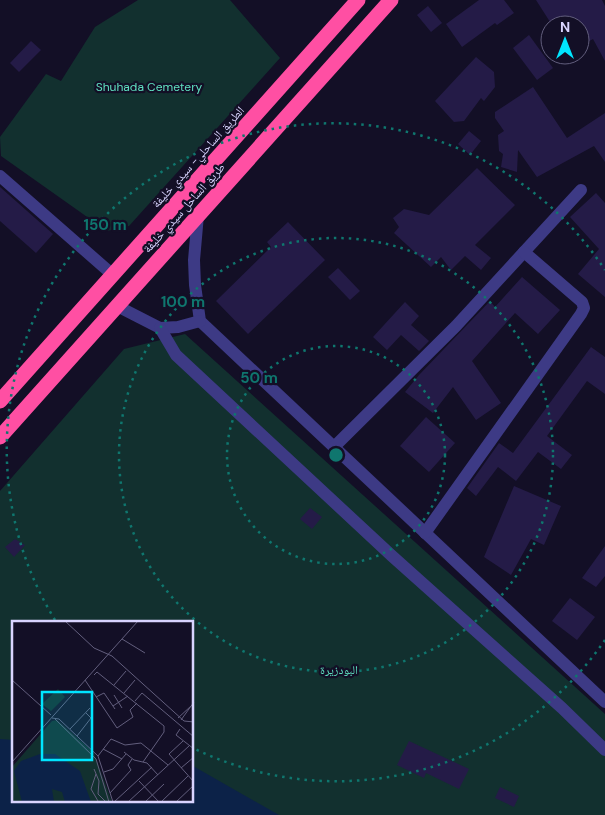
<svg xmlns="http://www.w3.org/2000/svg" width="605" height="815" viewBox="0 0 605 815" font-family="'DM Sans','Noto Naskh Arabic',sans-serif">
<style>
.green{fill:#12302f;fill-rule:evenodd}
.water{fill:#0c2248}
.building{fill:#241b47}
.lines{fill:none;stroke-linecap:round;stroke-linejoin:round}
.minor{stroke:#3d3a85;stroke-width:12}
.highway{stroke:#ff4fa3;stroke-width:15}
.ring{fill:none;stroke:#0f766e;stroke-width:2.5;stroke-dasharray:2.5 5}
.labels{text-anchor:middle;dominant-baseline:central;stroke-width:4.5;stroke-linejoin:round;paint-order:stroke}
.park-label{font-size:12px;fill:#5fe0c0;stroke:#130f26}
.street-label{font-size:12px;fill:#d9d4ff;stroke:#130f26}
.inset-road{fill:none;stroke:#625e7d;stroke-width:1}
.view{fill:#00e5ff;fill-opacity:0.15;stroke:#00e5ff;stroke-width:2.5}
.inset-edge{fill:none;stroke:#d9d4ff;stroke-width:2.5}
.centre{fill:#0f766e;stroke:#130f26;stroke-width:2.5}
.ring-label{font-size:15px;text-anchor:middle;font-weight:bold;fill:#0f766e;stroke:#130f26;stroke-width:4.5;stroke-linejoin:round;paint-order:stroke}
</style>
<rect width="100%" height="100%" fill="#130f26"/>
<!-- green -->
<g class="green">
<path d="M138,0H230L280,58L129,226L107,231L1,156L0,137L46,74L61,81L95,27Z"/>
<path d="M185,334L605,714V815H0V491L124,349ZM14,622H192V801H14Z"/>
</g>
<!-- water -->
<path class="water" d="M0,739L14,740V801H192L193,766L279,815H0Z"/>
<!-- building -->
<g class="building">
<path d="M479,0H504L514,13L497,25L495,23L462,47L446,24Z"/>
<path d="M536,0H602L605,6V61L593,39L580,46V25H552Z"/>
<path d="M428,6L442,23L431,32L417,15Z"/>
<path d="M529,35L553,68L537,80L513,48Z"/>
<path d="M31,41L41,50L19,72L10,63Z"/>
<path d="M476,57L494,72L495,87L484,101L481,98L464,121L454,122L435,101Z"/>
<path d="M533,87L567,138L605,113V162L594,146L537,177L518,150L517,172L501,167L503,154L499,151L498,135L504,131L495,118V112Z"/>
<path d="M469,131L481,141L470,155L458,144Z"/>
<path d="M477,168L515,205L475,245L491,258L481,270L465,256L451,270L441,257L431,267L394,233L399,227L393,218L404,209L429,215Z"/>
<path d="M0,187L53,234L36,253L0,221Z"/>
<path d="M596,193L605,203V297L578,274L599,249L570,217Z"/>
<path d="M288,222L325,260L248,334L216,301L271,247L267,242Z"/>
<path d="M338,268L360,291L350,300L328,277Z"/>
<path d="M522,277L560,310L538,334L515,313L472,361L501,403L476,420L453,387L433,413L405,392L419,375L490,301L495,307Z"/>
<path d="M405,302L419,316L411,325L429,341L419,351L401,335L387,350L373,337Z"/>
<path d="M591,347L605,357V394L587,381L547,436L572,455L561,469L538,452L516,481L498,467L476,496L467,488L499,443L513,453Z"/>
<path d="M426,417L455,443L429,472L400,446Z"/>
<path d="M514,486L561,506L544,545L531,539L511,575L484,557Z"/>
<path d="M310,508L322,517L312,529L300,519Z"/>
<path d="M15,539L25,545L14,557L5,547Z"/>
<path d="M605,546V576L596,587L582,578Z"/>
<path d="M570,598L595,617L577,640L552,621Z"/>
<path d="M409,741L469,769L459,789L426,773L424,778L397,765Z"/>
<path d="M500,787L519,796L514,807L495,798Z"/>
</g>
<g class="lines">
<!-- minor -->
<g class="minor">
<path d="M0,176L113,275"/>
<path d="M198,215L194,260L195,285L200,321L605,702"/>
<path d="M117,306L160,328L178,327L200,321"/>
<path d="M160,328L176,355L392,556L562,708L605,750"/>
<path d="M334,447L456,326L581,190"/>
<path d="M425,533L581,314L584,308L582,302L524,252"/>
</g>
<!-- highway -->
<g class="highway">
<path d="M0,401L358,0"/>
<path d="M0,437L391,0"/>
</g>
</g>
<!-- distance rings -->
<g class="ring">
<circle cx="336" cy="455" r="109"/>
<circle cx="336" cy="455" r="217"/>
<path d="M605 640A326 326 0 0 1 193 748M55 620A326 326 0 0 1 605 270"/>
</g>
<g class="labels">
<!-- park labels -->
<g class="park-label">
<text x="149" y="87">Shuhada Cemetery</text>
<text x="339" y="670">البودزيرة</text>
</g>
<!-- street labels -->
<g class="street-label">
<text transform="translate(198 157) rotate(-48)">الطريق الساحلي- سيدي خليفة</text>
<text transform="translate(184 208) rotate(-48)">طريق الساحل سيدي خليفة</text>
</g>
</g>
<!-- overview -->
<g transform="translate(12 621)">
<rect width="181" height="181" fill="#130f26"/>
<path d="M46,68L53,76L39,90L30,83ZM45,99L82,132L100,181H0V146L40,100Z" fill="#12302f"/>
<path d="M28,133H43L68,150L79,181H53L50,171L40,168L42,181H10L2,150L9,140Z" fill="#0c2248"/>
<path class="inset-road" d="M53,0L82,27L100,35L172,100L182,101M110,18L133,32M82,54L85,51L152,105V111L131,141M0,59L39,94M73,59L105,107L121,96L118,89L125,82M102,64L114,50M112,72L123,59M102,74L110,87M84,76L92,72L103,88M123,80L130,72L182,116M101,85L116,75M40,97L47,98L86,135L101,181M166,97L179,85M43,98L84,138L97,181M169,99L182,81M58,108L78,87M168,108L164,114L182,128M65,115L79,97L74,92M171,120L157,133L182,161M91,128L110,138M112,131L122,139L135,142L146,154M86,135L99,118L113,124L129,122L156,144M0,141L126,0M169,147L182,136M82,148L87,160L86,173L94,181M92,151L101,148L114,133M84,153L79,168L86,180M127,160L147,181M98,172L119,149L116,144L120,138M102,181L140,146M116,181L177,125M133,181L152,163M149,181L176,155M164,181L182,164"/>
<path class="view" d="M30,71H80V139H30Z"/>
<rect width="181" height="181" class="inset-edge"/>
</g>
<circle cx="336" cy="455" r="8" class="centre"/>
<g class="ring-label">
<text x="105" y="230">150 m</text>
<text x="183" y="307">100 m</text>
<text x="259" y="383">50 m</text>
</g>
<!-- north arrow -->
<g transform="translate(565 40)"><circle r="24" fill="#130f26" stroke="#625e7d"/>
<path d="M0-4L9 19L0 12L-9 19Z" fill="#00e5ff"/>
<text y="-8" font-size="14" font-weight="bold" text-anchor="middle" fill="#d9d4ff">N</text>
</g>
</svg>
